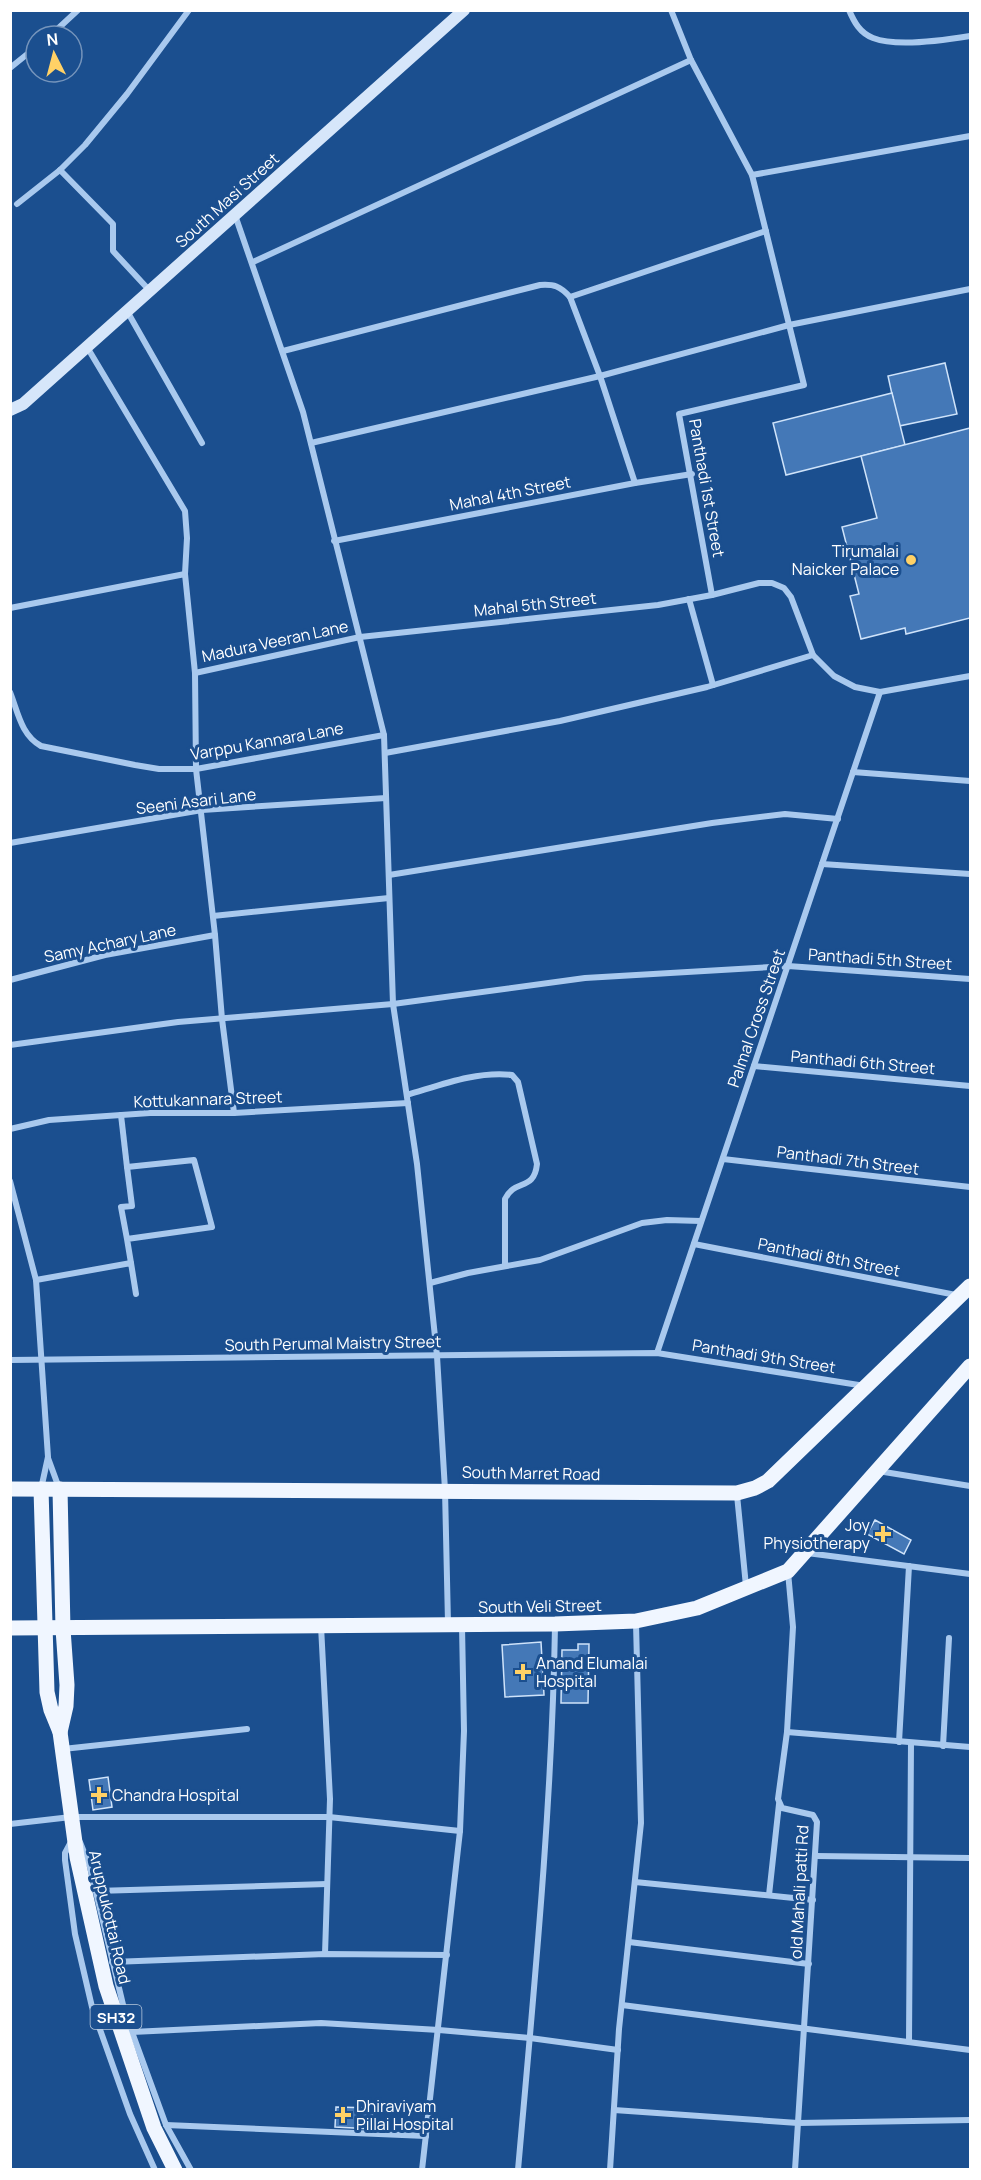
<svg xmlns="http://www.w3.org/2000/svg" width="981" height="2180" viewBox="0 0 981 2180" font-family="Manrope,sans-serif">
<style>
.building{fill:#4478b7;stroke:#cfe3fa;stroke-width:1.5}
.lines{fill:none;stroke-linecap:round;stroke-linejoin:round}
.street{stroke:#a9c9ee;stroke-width:6}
.secondary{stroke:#d6e6fa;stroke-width:12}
.primary{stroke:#f0f6ff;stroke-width:15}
.poi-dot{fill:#ffd166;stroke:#1b4f8f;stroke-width:2}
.labels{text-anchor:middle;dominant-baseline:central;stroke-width:6;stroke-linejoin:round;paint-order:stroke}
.shield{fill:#1b4f8f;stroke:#bbcadd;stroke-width:1.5}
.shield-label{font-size:15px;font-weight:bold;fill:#fff}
.street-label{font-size:16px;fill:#fff;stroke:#1b4f8f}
.poi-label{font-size:16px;fill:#fff;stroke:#1b4f8f;text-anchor:start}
</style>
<rect width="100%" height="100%" fill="#1b4f8f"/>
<!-- building -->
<g class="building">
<path d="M945,363L957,414L899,426L888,376Z"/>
<path d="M892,393L905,445L786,475L773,423Z"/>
<path d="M970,428V618L906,634L905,628L861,639L850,596L859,594L842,527L877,518L861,456Z"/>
<path d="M875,1520L911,1540L904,1554L867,1534Z"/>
<path d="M541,1642L544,1695L505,1697L502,1645Z"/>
<path d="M578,1644H589L588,1703H561L562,1650H578Z"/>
<path d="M108,1777L112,1807L93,1810L89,1780Z"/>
<path d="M336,2107L373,2108L372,2129L335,2127Z"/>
</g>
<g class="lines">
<!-- street -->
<g class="street">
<path d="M671,10L691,60L752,175L804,385L679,414L712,595L759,583H772L784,588L791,597L813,655L834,676L855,687L880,692L970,676"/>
<path d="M849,10C854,22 860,33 873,38C896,47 946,40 970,36"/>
<path d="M50,36L78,10"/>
<path d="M10,68L36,47"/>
<path d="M60,170L113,224V251L150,291"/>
<path d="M752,175L970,136"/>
<path d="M17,204L60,170L85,145L127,94L189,10"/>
<path d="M235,215L303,412L384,735L393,1004L417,1164L437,1356L445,1490L448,1623"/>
<path d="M253,262L691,60"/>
<path d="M570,297L600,376L635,483"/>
<path d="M127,311L202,443"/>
<path d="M87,347L185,511L187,538L185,574"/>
<path d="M283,351L540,285C554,284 560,286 570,297L766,231"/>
<path d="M311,443L600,376L789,325L970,289"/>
<path d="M334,541L635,483L692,474"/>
<path d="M689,599L713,685"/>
<path d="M10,608L185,574L195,673L196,769L215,935L222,1019L234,1113"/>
<path d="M195,673L360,637L658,605L712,595"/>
<path d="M10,692C18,712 21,735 41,746L135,765L159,769H196L384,735"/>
<path d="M385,753L560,721L707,687L813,655"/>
<path d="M853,772L970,781"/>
<path d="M10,843L202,810L386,798"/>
<path d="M822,864L970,874"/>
<path d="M389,875L712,823L785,814L838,819"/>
<path d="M213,916L389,898"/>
<path d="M10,980L105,955L215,935"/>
<path d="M10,1045L178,1022L393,1004L585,978L788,966L970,979"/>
<path d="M754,1066L970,1086"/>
<path d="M407,1095C441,1085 476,1071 512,1075L518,1082L537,1164C534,1192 515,1178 505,1199V1266"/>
<path d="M121,1115L127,1167"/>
<path d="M10,1129L49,1120L150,1113H234L408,1103"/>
<path d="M723,1159L970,1187"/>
<path d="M10,1181L36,1280L48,1457L41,1489"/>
<path d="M127,1239L121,1207L132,1206L127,1167L194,1160L212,1227L127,1239L131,1263"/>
<path d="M694,1244L956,1295"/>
<path d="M36,1280L131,1263L136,1294"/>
<path d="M430,1283L468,1273L540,1260L642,1223L667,1220L701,1221"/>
<path d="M657,1353L880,692"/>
<path d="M10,1360L657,1353L865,1386"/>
<path d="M48,1458L59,1488"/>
<path d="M878,1471L970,1486"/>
<path d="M737,1495L746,1586"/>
<path d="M807,1553L970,1574"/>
<path d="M788,1572L793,1627L787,1732L778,1799L782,1808L813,1815L817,1822L795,2170"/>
<path d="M321,1626L330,1799L325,1954"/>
<path d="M787,1732L970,1747"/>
<path d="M899,1742L909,1566"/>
<path d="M943,1746L949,1638"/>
<path d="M63,1749L247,1729"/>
<path d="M10,1824L71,1817H329L460,1831"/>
<path d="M72,1840L65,1853V1860L75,1934L92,2007L130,2114L155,2170"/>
<path d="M80,1842L90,1867L125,2013L166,2125L191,2170"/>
<path d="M816,1856L970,1858"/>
<path d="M635,1882L813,1900"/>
<path d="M96,1891L327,1884"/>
<path d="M769,1895L779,1804"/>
<path d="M629,1942L809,1964"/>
<path d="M112,1962L325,1954L447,1955"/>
<path d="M622,2005L970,2050"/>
<path d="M132,2032L321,2023L439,2030L530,2038L618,2050"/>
<path d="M909,2042L911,1743"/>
<path d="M614,2110L798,2123L970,2120"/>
<path d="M166,2125L426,2136"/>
<path d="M422,2170L460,1831L464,1731L462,1626"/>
<path d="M518,2170C534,1989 552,1807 555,1626"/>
<path d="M610,2170L619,2029L641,1823L636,1623"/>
</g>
<!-- secondary -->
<path class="secondary" d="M10,410L23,404L464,10"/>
<!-- primary -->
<g class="primary">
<path d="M10,1489L737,1493L755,1488L768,1481L970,1286"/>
<path d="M41,1489L47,1692L51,1710L60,1732L77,1857L106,1986L154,2128L175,2170"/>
<path d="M60,1489L63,1629L67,1685L66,1706L60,1732"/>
<path d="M10,1628L555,1624L636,1621L697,1608L788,1571L970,1366"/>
</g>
</g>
<!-- markers -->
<g class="poi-dot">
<circle cx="911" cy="560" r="6"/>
<path d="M880 1525h6v6h6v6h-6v6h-6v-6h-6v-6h6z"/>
<path d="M520 1663h6v6h6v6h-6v6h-6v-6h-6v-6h6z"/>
<path d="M96 1786h6v6h6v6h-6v6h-6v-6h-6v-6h6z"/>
<path d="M340 2106h6v6h6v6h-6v6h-6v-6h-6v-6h6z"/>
</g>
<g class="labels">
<!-- shield labels -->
<rect class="shield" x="90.5" y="2005" width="51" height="24" rx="4.5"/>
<g class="shield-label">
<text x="116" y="2017">SH32</text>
</g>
<!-- street labels -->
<g class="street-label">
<text transform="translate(227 200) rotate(-42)">South Masi Street</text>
<text transform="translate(707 488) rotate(80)">Panthadi 1st Street</text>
<text transform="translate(510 493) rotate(-11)">Mahal 4th Street</text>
<text transform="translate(535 604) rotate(-6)">Mahal 5th Street</text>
<text transform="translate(275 641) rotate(-12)">Madura Veeran Lane</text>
<text transform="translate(267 741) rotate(-10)">Varppu Kannara Lane</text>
<text transform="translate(196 801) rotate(-7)">Seeni Asari Lane</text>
<text transform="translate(110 943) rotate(-12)">Samy Achary Lane</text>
<text transform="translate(880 959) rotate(4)">Panthadi 5th Street</text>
<text transform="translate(756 1018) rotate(-71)">Palmal Cross Street</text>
<text transform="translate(863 1062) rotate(5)">Panthadi 6th Street</text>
<text transform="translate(208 1099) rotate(-2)">Kottukannara Street</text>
<text transform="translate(848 1160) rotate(7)">Panthadi 7th Street</text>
<text transform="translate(829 1257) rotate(11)">Panthadi 8th Street</text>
<text transform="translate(333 1343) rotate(-1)">South Perumal Maistry Street</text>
<text transform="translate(764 1356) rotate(9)">Panthadi 9th Street</text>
<text transform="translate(531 1473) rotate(1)">South Marret Road</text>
<text transform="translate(540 1606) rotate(-1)">South Veli Street</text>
<text transform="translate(799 1892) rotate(-87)">old Mahali patti Rd</text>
<text transform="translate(110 1917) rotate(77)">Aruppukottai Road</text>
</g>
<!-- poi labels -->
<g class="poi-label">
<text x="899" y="551" text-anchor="end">Tirumalai<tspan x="899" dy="18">Naicker Palace</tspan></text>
<text x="870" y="1525" text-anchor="end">Joy<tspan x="870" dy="18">Physiotherapy</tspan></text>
<text x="536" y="1663">Anand Elumalai<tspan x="536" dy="18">Hospital</tspan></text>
<text x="112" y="1795">Chandra Hospital</text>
<text x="356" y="2106">Dhiraviyam<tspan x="356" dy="18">Pillai Hospital</tspan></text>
</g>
</g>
<!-- border -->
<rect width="981" height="2180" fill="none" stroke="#ffffff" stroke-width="24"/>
<!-- north arrow -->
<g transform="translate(54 54) rotate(354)"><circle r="28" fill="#1b4f8f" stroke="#7695bc" stroke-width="1.5"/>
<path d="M0-4.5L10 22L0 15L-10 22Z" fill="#ffd166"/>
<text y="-9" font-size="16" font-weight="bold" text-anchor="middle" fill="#ffffff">N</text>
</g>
</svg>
